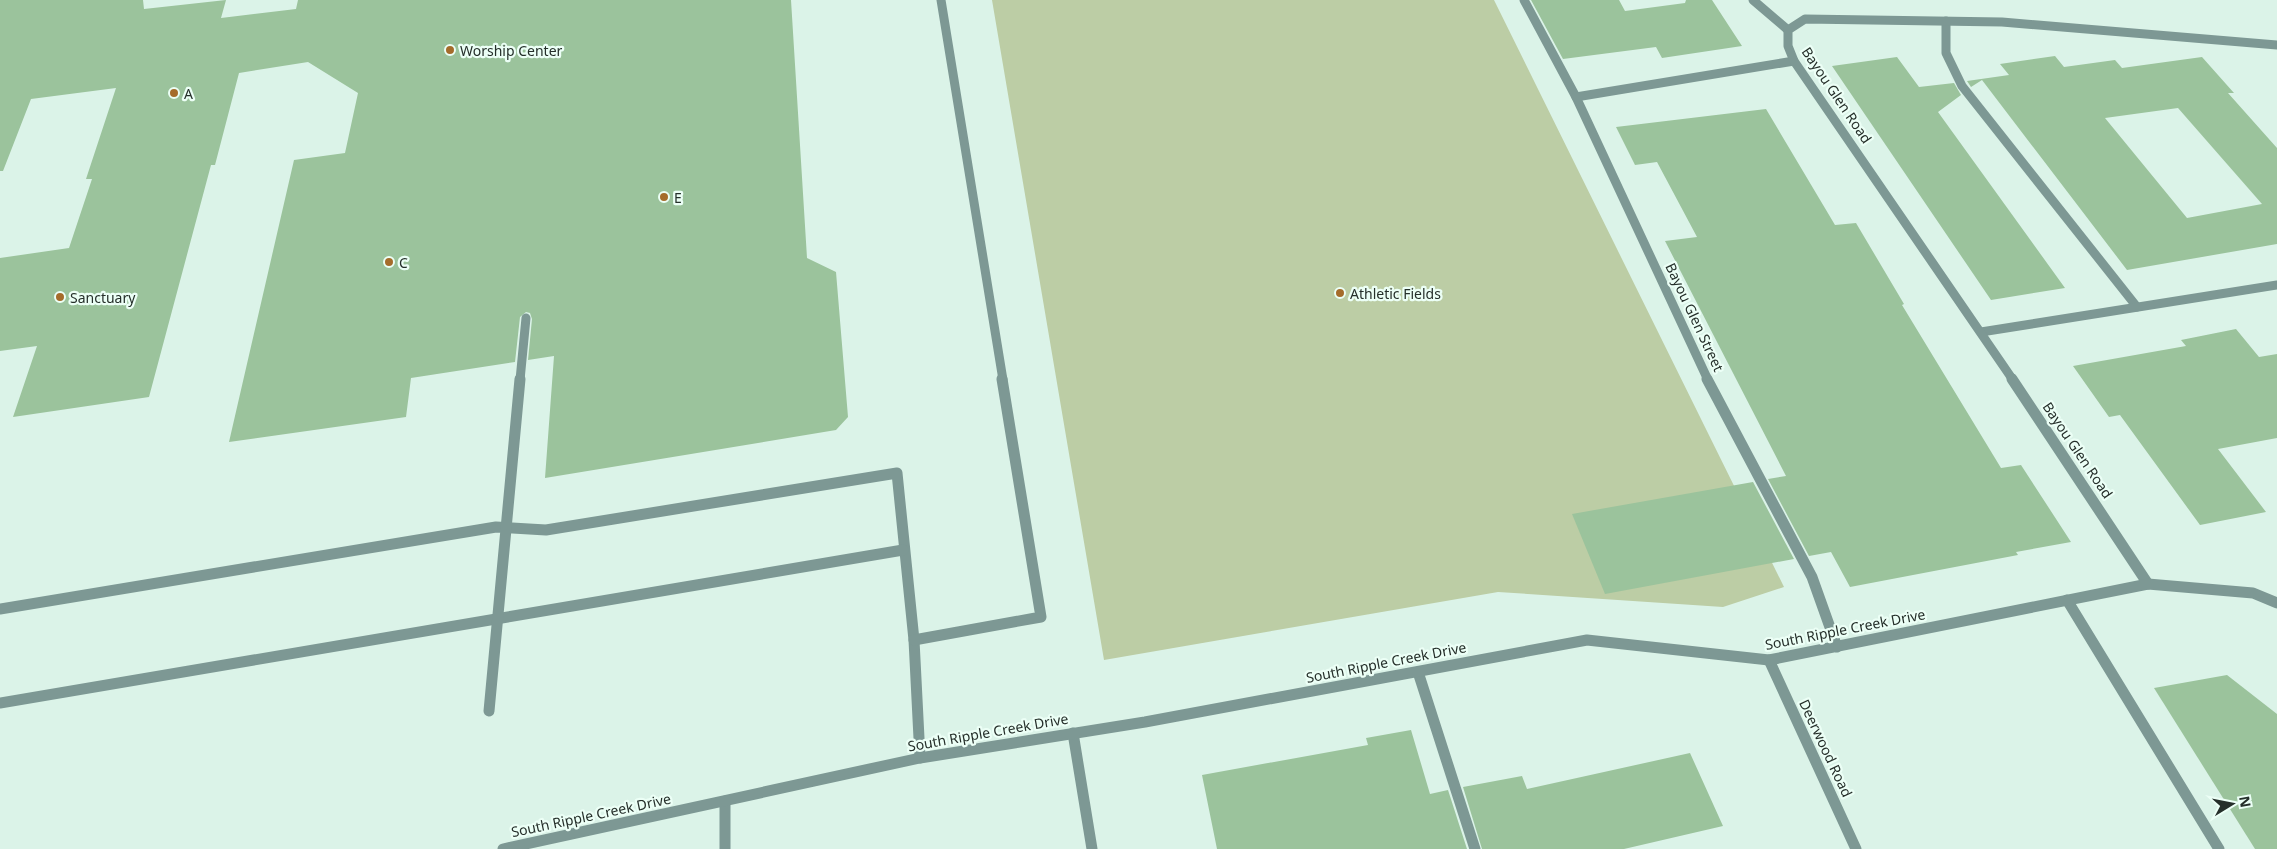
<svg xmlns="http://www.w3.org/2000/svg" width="2277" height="849" viewBox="0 0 2277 849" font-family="'Noto Sans',sans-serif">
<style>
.green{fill:#bccda5}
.building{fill:#9bc39c;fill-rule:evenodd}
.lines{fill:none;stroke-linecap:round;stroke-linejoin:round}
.lane-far1{stroke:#7d9894;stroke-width:9}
.lane{stroke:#7d9894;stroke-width:11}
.street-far1{stroke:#7d9894;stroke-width:9}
.street{stroke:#7d9894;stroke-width:11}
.poi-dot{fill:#a56c2b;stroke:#ecfff6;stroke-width:2}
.labels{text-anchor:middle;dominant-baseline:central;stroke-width:4.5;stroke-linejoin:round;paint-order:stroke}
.poi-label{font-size:14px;fill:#252f2a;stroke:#ecfff6;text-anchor:start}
.street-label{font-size:14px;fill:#252f2a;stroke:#ecfff6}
</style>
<rect width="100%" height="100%" fill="#dbf3e8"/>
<!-- green -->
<path class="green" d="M992,0H1494L1784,587L1723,607L1498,592L1104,660Z"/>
<!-- building -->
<g class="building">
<path d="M0,0H143L144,9L226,0L221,18L296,9L298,0H791L807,258L836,272L848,417L836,430L545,478L554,356L528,360L532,319L530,313L526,312L520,317L515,362L411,378L406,417L229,442L294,160L345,153L358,93L308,62L239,73L215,165H211L149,397L13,417L37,346L0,351V258L69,248L92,179H86L116,88L31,99L3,171H0Z"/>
<path d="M1531,0H1619L1625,11L1685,3L1686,0H1712L1742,46L1662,58L1656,47L1563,59Z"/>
<path d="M2055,56L2064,67L2115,60L2122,68L2202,57L2234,93H2228L2277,148V244L2127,270L1982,80L1971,87L1967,81L2009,75L2000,64ZM2178,108L2262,204L2187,218L2105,118Z"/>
<path d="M1897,57L1919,87L1954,83L1961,95L1938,112L2065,288L1991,300L1832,66Z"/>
<path d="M1766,109L1835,225L1856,223L1904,304L1902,305L2001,468L2021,465L2071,542L2016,552L2018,555L1850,587L1831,552L1809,556L1768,479L1786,476L1665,241L1697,237L1657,162L1635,165L1616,127Z"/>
<path d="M2236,329L2259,357L2277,354V438L2218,449L2266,512L2200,525L2120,415L2109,417L2073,366L2186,346L2181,340Z"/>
<path d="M1753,482L1794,559L1605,594L1572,514Z"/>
<path d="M2227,675L2277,714V849H2255L2154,688Z"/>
<path d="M1411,730L1430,794L1448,790L1467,849H1217L1202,775L1368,745L1366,738Z"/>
<path d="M1690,753L1723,826L1624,849H1482L1463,787L1522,776L1527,789Z"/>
</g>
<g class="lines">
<!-- lane-far1 -->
<g class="lane-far1">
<path d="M941,0L1003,380"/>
<path d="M1946,21V53L1962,86L2137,307"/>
<path d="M520,380L526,318"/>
</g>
<!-- lane -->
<g class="lane">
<path d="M2067,600L2219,849"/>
<path d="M0,609L496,527L546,530L897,473L914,640L920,758"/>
<path d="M914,640L1041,617L1002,379"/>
<path d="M1418,672L1475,849"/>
<path d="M0,703L903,550"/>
<path d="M489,711L520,379"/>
<path d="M725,801V849"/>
</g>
<!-- street-far1 -->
<g class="street-far1">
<path d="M1524,0L1576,97L1708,380"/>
<path d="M1753,0L1788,30"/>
<path d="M1576,97L1794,61"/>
<path d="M1981,332L2277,285"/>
<path d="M2013,380L1794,61L1788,46V30L1805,19L2002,22L2277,45"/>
</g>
<!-- street -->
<g class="street">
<path d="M1707,379L1812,577L1837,647"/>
<path d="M2012,379L2148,584"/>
<path d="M1769,660L1856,849"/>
<path d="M1073,733L1092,849"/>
<path d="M503,849L920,758L1145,722L1587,640L1769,660L2148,584L2253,593L2277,603"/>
</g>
</g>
<!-- markers -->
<g class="poi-dot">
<circle cx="450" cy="50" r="5"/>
<circle cx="174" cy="93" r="5"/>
<circle cx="664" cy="197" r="5"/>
<circle cx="389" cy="262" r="5"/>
<circle cx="1340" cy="293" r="5"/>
<circle cx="60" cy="297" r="5"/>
</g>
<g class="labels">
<!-- poi labels -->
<g class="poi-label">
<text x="460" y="50">Worship Center</text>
<text x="184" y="93">A</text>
<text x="674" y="197">E</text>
<text x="399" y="262">C</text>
<text x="1350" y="293">Athletic Fields</text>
<text x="70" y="297">Sanctuary</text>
</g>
<!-- street labels -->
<g class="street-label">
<text transform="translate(1837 95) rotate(56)">Bayou Glen Road</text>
<text transform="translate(1695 317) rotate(65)">Bayou Glen Street</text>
<text transform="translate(2078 450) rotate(56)">Bayou Glen Road</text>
<text transform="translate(1845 629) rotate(-11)">South Ripple Creek Drive</text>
<text transform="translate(1386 662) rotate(-11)">South Ripple Creek Drive</text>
<text transform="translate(988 732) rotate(-10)">South Ripple Creek Drive</text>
<text transform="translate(1826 748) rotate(65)">Deerwood Road</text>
<text transform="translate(591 815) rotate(-12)">South Ripple Creek Drive</text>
</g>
</g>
<!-- north arrow -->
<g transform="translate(2232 804) rotate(80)" stroke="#ecfff6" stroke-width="4" paint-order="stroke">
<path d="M0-4L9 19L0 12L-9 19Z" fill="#252f2a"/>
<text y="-8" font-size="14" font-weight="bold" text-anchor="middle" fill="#252f2a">N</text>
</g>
</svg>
